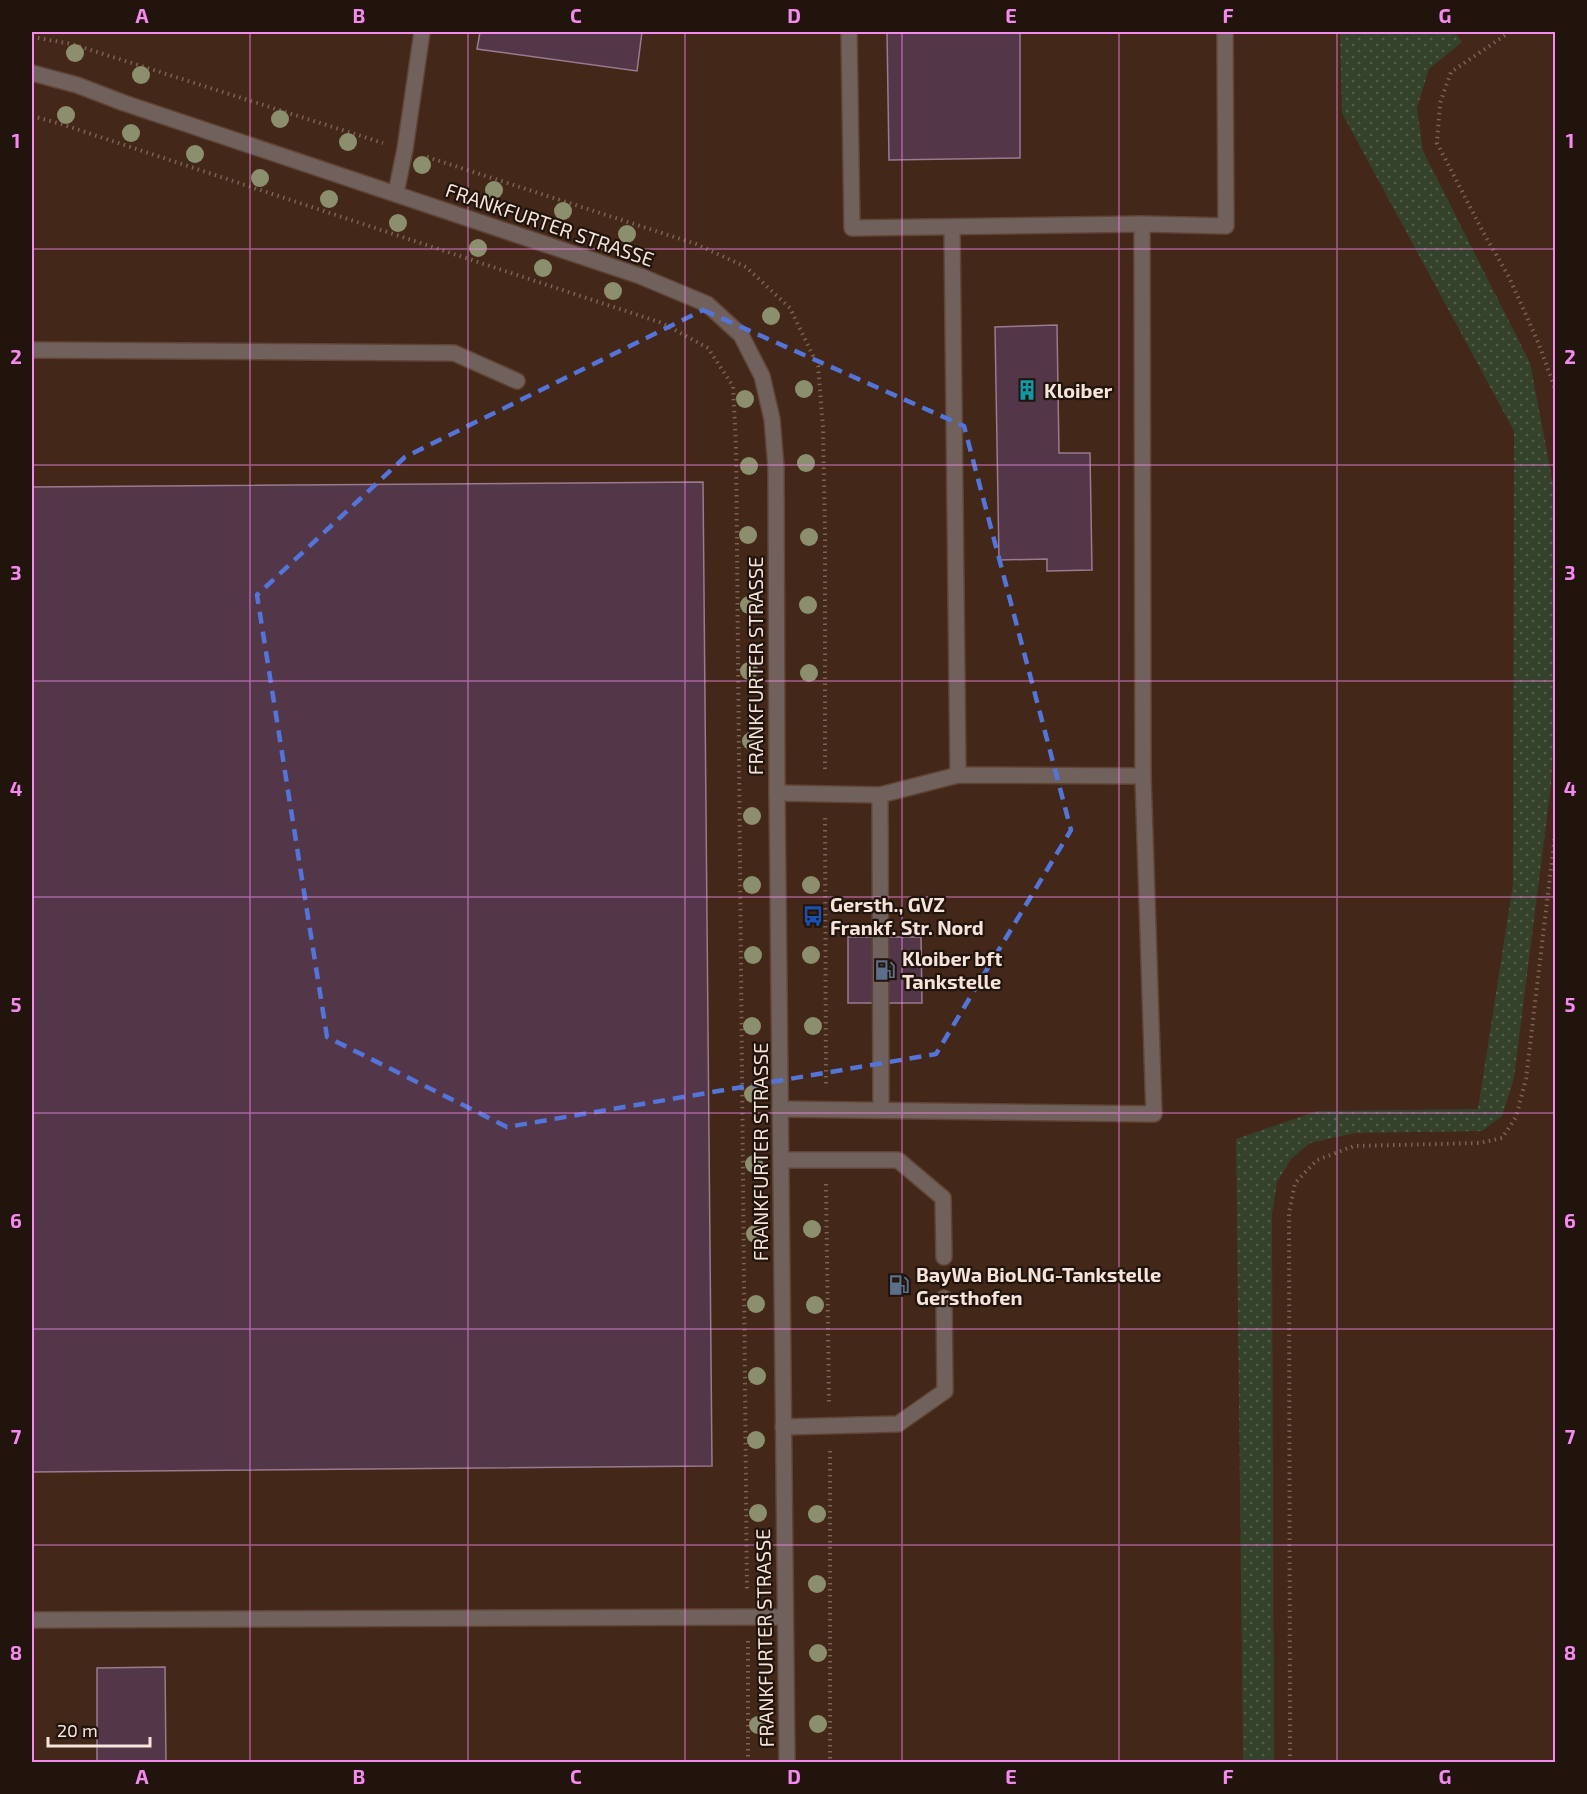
<svg xmlns="http://www.w3.org/2000/svg" width="1587" height="1794" viewBox="0 0 1587 1794" font-family="'Exo 2',sans-serif">
<style>
.grass{fill:url(#grass-dots)}
.building{fill:#533749;stroke:#9a7a8e;stroke-width:1.5}
.lines{fill:none;stroke-linecap:round;stroke-linejoin:round}
.service-casing{stroke:#604537;stroke-width:18}
.minor-casing{stroke:#604537;stroke-width:18}
.path{stroke:#7b6355;stroke-width:4;stroke-dasharray:1.5 4.5;stroke-linecap:butt}
.service{stroke:#70615c;stroke-width:15}
.minor{stroke:#70615c;stroke-width:15}
.tree{fill:#8c8f6d}
.marked{fill:none;stroke:#5374d8;stroke-width:4.5;stroke-dasharray:12 8;stroke-linejoin:round}
.grid{fill:none;stroke:#f589ef;stroke-width:1.5;stroke-opacity:0.55}
.labels{text-anchor:middle;dominant-baseline:central;stroke-width:4.5;stroke-linejoin:round;paint-order:stroke}
.street-label{font-size:20px;fill:#f6e4da;stroke:#20140d}
.poi-label{font-size:20px;font-weight:bold;fill:#f6e4da;stroke:#20140d;text-anchor:start}
.neatline{fill:none;stroke:#f589ef;stroke-width:2}
.grid-label{font-size:20px;text-anchor:middle;font-weight:bold;fill:#f589ef}
</style>
<defs>
<pattern id="grass-dots" width="8" height="8" patternUnits="userSpaceOnUse" patternTransform="scale(1.5)"><rect width="8" height="8" fill="#35422b"/><path d="M2 2h.1M6 6h.1" fill="none" stroke="#535d49" stroke-width="1.8" stroke-linecap="round"/></pattern>
</defs>
<rect width="100%" height="100%" fill="#432718"/>
<!-- grass -->
<path class="grass" d="M1340,32H1455L1462,42L1429,69L1417,108L1423,151L1530,363L1555,494L1556,683L1551,785L1514,1078L1502,1116L1482,1131L1355,1133L1310,1143L1291,1159L1277,1182L1272,1215L1274,1762H1243L1236,1139L1317,1111L1478,1109L1513,884L1514,431L1342,113Z"/>
<!-- building -->
<g class="building">
<path d="M480,32H642L637,71L477,49Z"/>
<path d="M887,32H1020V158L889,160Z"/>
<path d="M1057,325L1059,453H1090L1092,570L1047,571V559L999,560L995,327Z"/>
<path d="M703,482L712,1466L32,1472V487Z"/>
<path d="M848,937H921L922,1003H848Z"/>
<path d="M165,1667L166,1762H97V1668Z"/>
<path d="M718,1761V1762H561Z"/>
</g>
<g class="lines">
<!-- service casing -->
<g class="service-casing">
<g id="service">
<path d="M849,32L852,228L1142,224"/>
<path d="M396,193L405,149L422,32"/>
<path d="M952,228L958,775"/>
<path d="M32,350L454,353L517,381"/>
<path d="M777,793L880,795L958,775L1143,776"/>
<path d="M880,795L881,1110"/>
<path d="M780,1109L1154,1114L1143,776L1142,224L1226,226L1225,32"/>
<path d="M781,1160H898L943,1198L944,1257"/>
<path d="M783,1427L898,1424L945,1391L944,1298"/>
<path d="M32,1620L785,1617"/>
</g>
</g>
<!-- minor casing -->
<g class="minor-casing">
<path id="minor" d="M32,73L77,85L124,103L640,276L707,304L741,335L762,376L772,419L776,467L777,793L787,1762"/>
</g>
<!-- path -->
<g class="path">
<path d="M1510,32L1451,72L1440,103L1437,143L1483,232L1509,277L1538,342L1556,391"/>
<path d="M32,37L72,44L383,143"/>
<path d="M32,116L61,124L662,323L708,348L733,386L736,446L747,1592"/>
<path d="M427,157L696,244L746,267L790,308L818,366L823,427L825,531V769"/>
<path d="M825,818L826,1087"/>
<path d="M813,916L825,915"/>
<path d="M826,1184L829,1402"/>
<path d="M830,1451V1762"/>
<path d="M748,1641V1762"/>
<path d="M1290,1762L1289,1213L1295,1183L1317,1160L1354,1146L1480,1143L1502,1138L1516,1117L1526,1079L1556,826"/>
</g>
<!-- service -->
<use href="#service" class="service"/>
<!-- minor -->
<use href="#minor" class="minor"/>
</g>
<!-- trees -->
<g class="tree">
<circle cx="75" cy="53" r="9"/>
<circle cx="141" cy="75" r="9"/>
<circle cx="66" cy="115" r="9"/>
<circle cx="280" cy="119" r="9"/>
<circle cx="131" cy="133" r="9"/>
<circle cx="348" cy="142" r="9"/>
<circle cx="195" cy="154" r="9"/>
<circle cx="422" cy="165" r="9"/>
<circle cx="260" cy="178" r="9"/>
<circle cx="494" cy="190" r="9"/>
<circle cx="329" cy="199" r="9"/>
<circle cx="563" cy="211" r="9"/>
<circle cx="398" cy="223" r="9"/>
<circle cx="627" cy="234" r="9"/>
<circle cx="478" cy="248" r="9"/>
<circle cx="543" cy="268" r="9"/>
<circle cx="613" cy="291" r="9"/>
<circle cx="771" cy="316" r="9"/>
<circle cx="804" cy="389" r="9"/>
<circle cx="745" cy="399" r="9"/>
<circle cx="806" cy="463" r="9"/>
<circle cx="749" cy="466" r="9"/>
<circle cx="748" cy="535" r="9"/>
<circle cx="809" cy="537" r="9"/>
<circle cx="749" cy="605" r="9"/>
<circle cx="808" cy="605" r="9"/>
<circle cx="749" cy="671" r="9"/>
<circle cx="809" cy="673" r="9"/>
<circle cx="751" cy="741" r="9"/>
<circle cx="752" cy="816" r="9"/>
<circle cx="752" cy="885" r="9"/>
<circle cx="811" cy="885" r="9"/>
<circle cx="753" cy="955" r="9"/>
<circle cx="811" cy="955" r="9"/>
<circle cx="752" cy="1026" r="9"/>
<circle cx="813" cy="1026" r="9"/>
<circle cx="753" cy="1094" r="9"/>
<circle cx="754" cy="1164" r="9"/>
<circle cx="812" cy="1229" r="9"/>
<circle cx="755" cy="1234" r="9"/>
<circle cx="756" cy="1304" r="9"/>
<circle cx="815" cy="1305" r="9"/>
<circle cx="757" cy="1376" r="9"/>
<circle cx="756" cy="1440" r="9"/>
<circle cx="758" cy="1513" r="9"/>
<circle cx="817" cy="1514" r="9"/>
<circle cx="817" cy="1584" r="9"/>
<circle cx="818" cy="1653" r="9"/>
<circle cx="818" cy="1724" r="9"/>
<circle cx="758" cy="1725" r="9"/>
</g>
<!-- marked area -->
<path class="marked" d="M703,310L964,426L1071,830L936,1054L507,1127L327,1037L257,595L405,457Z"/>
<!-- grid -->
<path class="grid" d="M250,32V1762M468,32V1762M685,32V1762M902,32V1762M1119,32V1762M1337,32V1762M32,249H1556M32,465H1556M32,681H1556M32,897H1556M32,1113H1556M32,1329H1556M32,1545H1556"/>
<!-- icons -->
<defs>
<g id="building-bare" transform="scale(1.62)"><path d="M-4-6H4V6H1V3H-1V6H-4ZM-2.5-4.3h1.7v1.8h-1.7ZM.8-4.3h1.7v1.8H.8ZM-2.5-1h1.7V.8h-1.7ZM.8-1h1.7V.8H.8Z" fill="#0f9aa8" stroke="#20140d" stroke-width="2.5" paint-order="stroke"/></g>
<g id="bus-bare" transform="scale(1.62)"><path d="M-5-6H5V4H4V6H2V4H-2V6H-4V4H-5ZM-3.5-4V0h7V-4ZM-3.5 1.2v1.5H-2V1.2ZM2 1.2v1.5H3.5V1.2Z" fill="#1a4fb4" stroke="#20140d" stroke-width="2.5" paint-order="stroke"/></g>
<g id="fuel-bare" transform="scale(1.62)"><path d="M-5.5-6h7V0h2V4h1.3V-2.5L3-4.5l.8-.8L6-3V5H2.5V1h-1V6h-7ZM-4.2-4.7v3.2H.2V-4.7Z" fill="#5c6f8a" stroke="#20140d" stroke-width="2.5" paint-order="stroke"/></g>
</defs>
<g fill-rule="evenodd">
<use href="#building-bare" x="1027" y="390"/>
<use href="#bus-bare" x="813" y="916"/>
<use href="#fuel-bare" x="885" y="970"/>
<use href="#fuel-bare" x="899" y="1285"/>
</g>
<g class="labels">
<!-- street labels -->
<g class="street-label">
<text transform="translate(550 224) rotate(19)">FRANKFURTER STRASSE</text>
<text transform="translate(755 666) rotate(-90)">FRANKFURTER STRASSE</text>
<text transform="translate(760 1152) rotate(-90)">FRANKFURTER STRASSE</text>
<text transform="translate(764 1638) rotate(-91)">FRANKFURTER STRASSE</text>
</g>
<!-- poi labels -->
<g class="poi-label">
<text x="1044" y="390">Kloiber</text>
<text x="830" y="904">Gersth., GVZ<tspan x="830" dy="23">Frankf. Str. Nord</tspan></text>
<text x="902" y="958">Kloiber bft<tspan x="902" dy="23">Tankstelle</tspan></text>
<text x="916" y="1274">BayWa BioLNG-Tankstelle<tspan x="916" dy="23">Gersthofen</tspan></text>
</g>
</g>
<!-- border -->
<rect width="1587" height="1794" fill="none" stroke="#20140d" stroke-width="66"/>
<!-- scale -->
<path d="M48 1737v9h102v-9" fill="none" stroke="#f6e4da" stroke-width="3"/>
<text x="57" y="1737" font-size="18" fill="#f6e4da" stroke="#20140d" stroke-width="4.5" paint-order="stroke">20 m</text>
<rect x="33" y="33" width="1521" height="1728" class="neatline"/>
<g class="grid-label">
<text x="142" y="23">A</text>
<text x="359" y="23">B</text>
<text x="576" y="23">C</text>
<text x="794" y="23">D</text>
<text x="1011" y="23">E</text>
<text x="1228" y="23">F</text>
<text x="1445" y="23">G</text>
<text x="16" y="148">1</text>
<text x="1570" y="148">1</text>
<text x="16" y="364">2</text>
<text x="1570" y="364">2</text>
<text x="16" y="580">3</text>
<text x="1570" y="580">3</text>
<text x="16" y="796">4</text>
<text x="1570" y="796">4</text>
<text x="16" y="1012">5</text>
<text x="1570" y="1012">5</text>
<text x="16" y="1228">6</text>
<text x="1570" y="1228">6</text>
<text x="16" y="1444">7</text>
<text x="1570" y="1444">7</text>
<text x="16" y="1660">8</text>
<text x="1570" y="1660">8</text>
<text x="142" y="1784">A</text>
<text x="359" y="1784">B</text>
<text x="576" y="1784">C</text>
<text x="794" y="1784">D</text>
<text x="1011" y="1784">E</text>
<text x="1228" y="1784">F</text>
<text x="1445" y="1784">G</text>
</g>
</svg>
